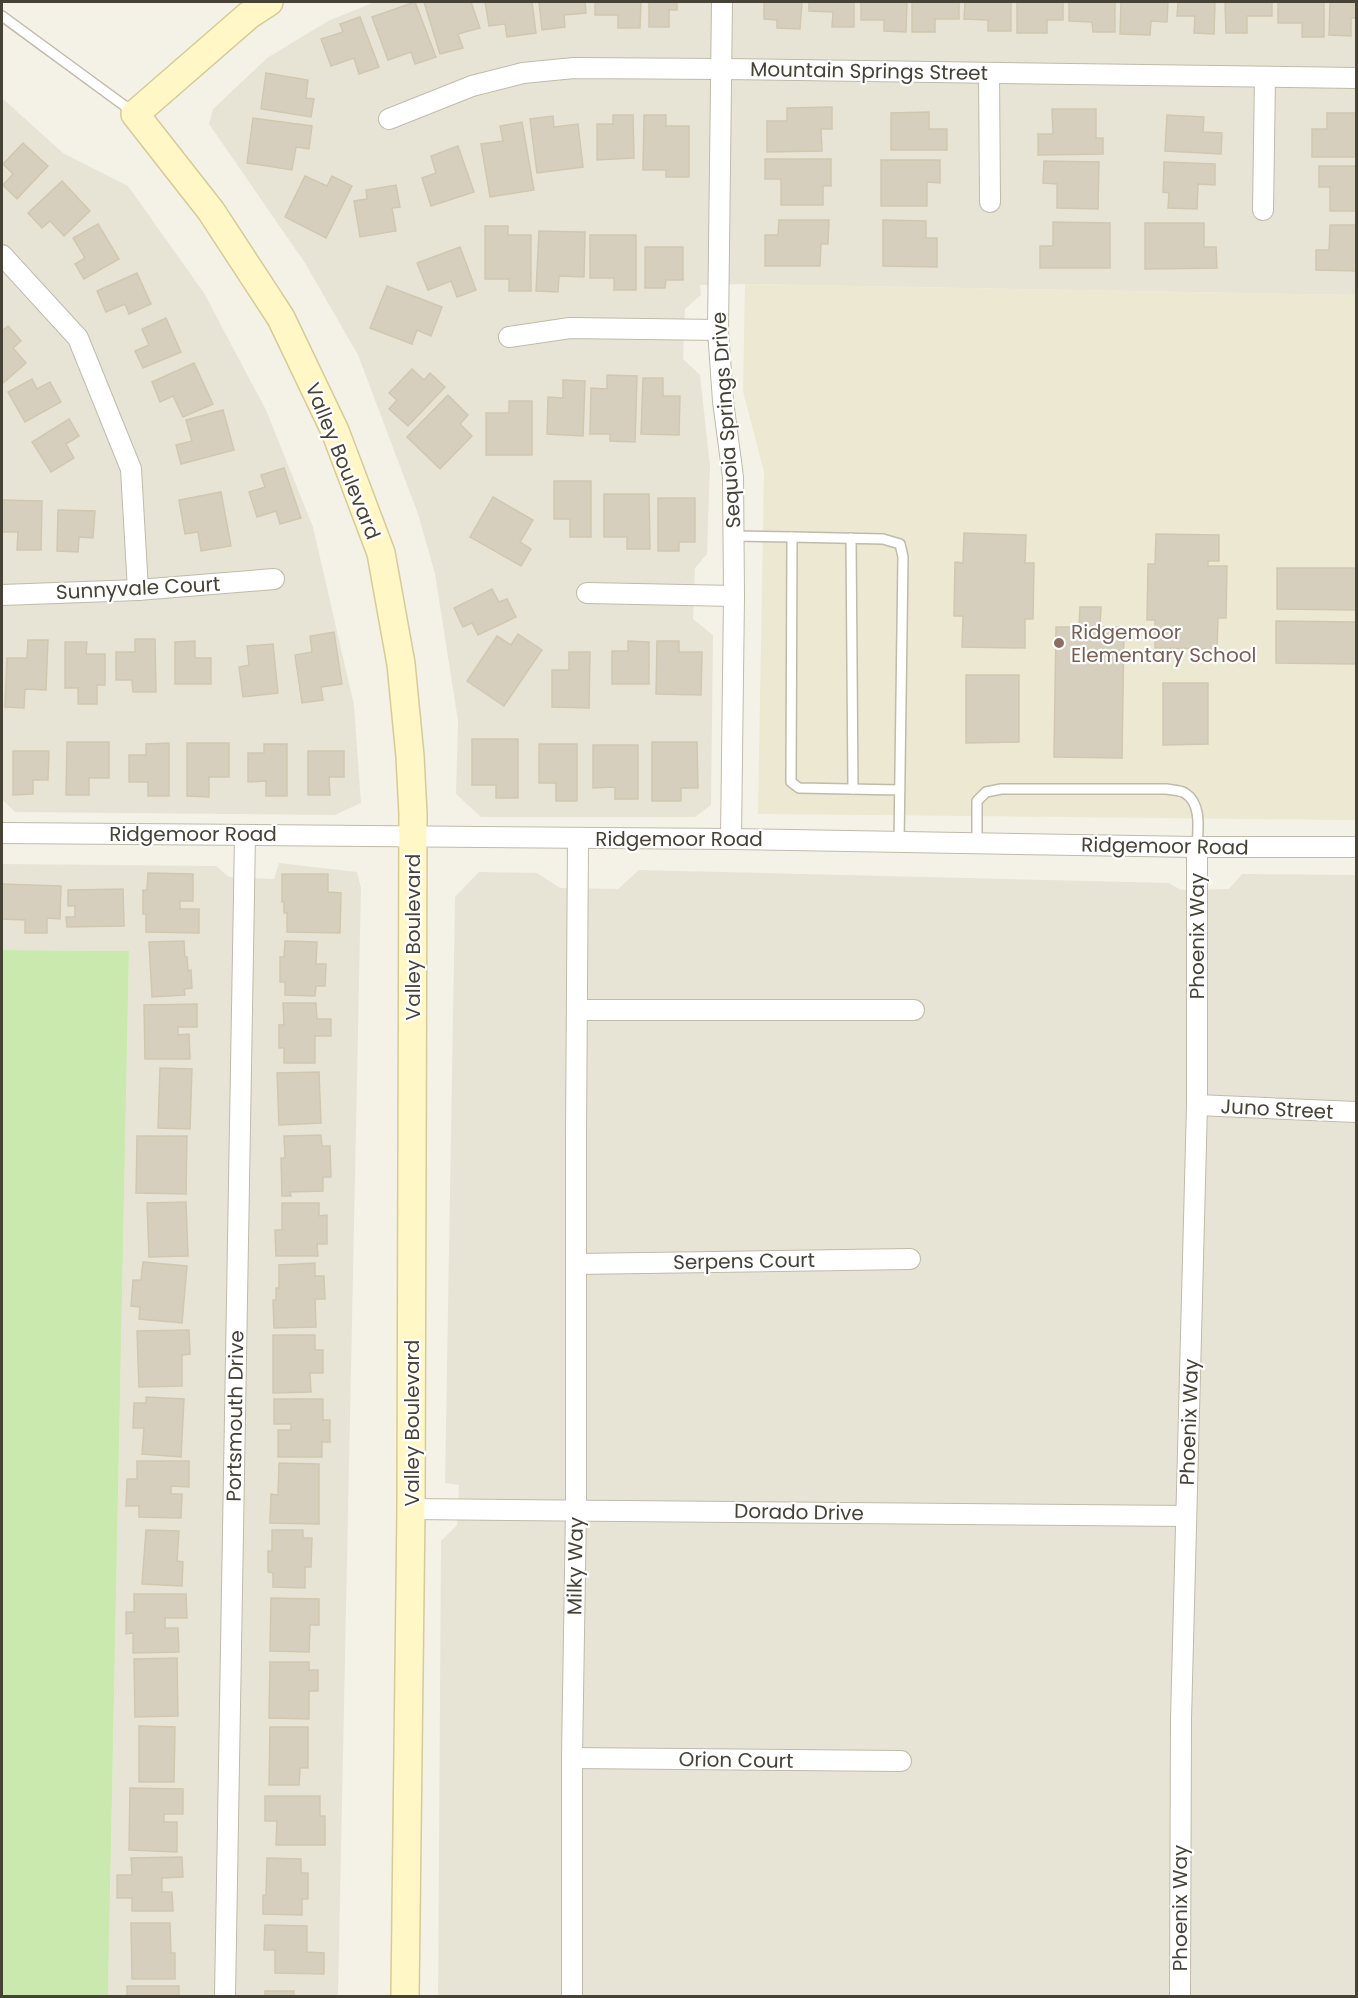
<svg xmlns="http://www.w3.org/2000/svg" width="1358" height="1998" viewBox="0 0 1358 1998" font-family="Poppins,sans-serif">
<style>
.residential{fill:#e8e4d5}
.education{fill:#ede8d1}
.green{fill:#c9e9af}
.building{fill:#d6cfbd;stroke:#d1c7b0;stroke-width:1.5}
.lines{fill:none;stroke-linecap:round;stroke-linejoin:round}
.lane-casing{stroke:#c0baaa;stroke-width:12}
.street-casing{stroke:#c0baaa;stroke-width:22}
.secondary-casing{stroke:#d5cb96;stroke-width:30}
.lane{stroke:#fff;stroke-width:9}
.street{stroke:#fff;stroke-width:20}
.secondary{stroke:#fff7c6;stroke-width:27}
.education-dot{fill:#8d6e63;stroke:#fff;stroke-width:2}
.labels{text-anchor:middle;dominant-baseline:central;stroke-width:4.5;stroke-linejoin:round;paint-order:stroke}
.street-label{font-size:20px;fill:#474236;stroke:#fff}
.education-label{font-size:20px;fill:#785e54;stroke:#fff;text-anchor:start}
</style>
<rect width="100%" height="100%" fill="#f4f2e7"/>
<!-- residential -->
<g class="residential">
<path d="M375,2H1356V295L745,284L700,285L701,295L685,309L683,359L700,375L710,466L707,554L695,568L693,619L713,635L711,805L695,817H481L456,794L458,721L435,574L418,514L358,355L305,263L209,124L213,109L267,58L328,21Z"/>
<path d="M2,98L63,153L128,186L204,293L266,410L313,527L354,705L361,803L335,815L15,812L2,799Z"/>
<path d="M279,863L357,872L361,888L338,1996H108L129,951L2,950V864L216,866L229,877L274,879Z"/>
<path d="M639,870L1169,883L1181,890L1229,889L1242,874L1356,875V1996H438L441,1541L457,1525L459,1485L445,1483L455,897L479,872L537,873L560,888L618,889Z"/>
</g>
<!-- education -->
<path class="education" d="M745,284L1356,295V820L758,814L764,472L743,391Z"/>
<!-- green -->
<path class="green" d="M2,950L129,951L108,1996H2Z"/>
<!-- building -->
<g class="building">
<path d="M415,2L436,57L415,64L411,52L388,60L372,17Z"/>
<path d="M424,2H471L480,28L458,34L463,48L440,54Z"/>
<path d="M485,2H532L536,33L507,37L505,24L489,26Z"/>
<path d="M539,2H585L586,13L564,15L565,27L542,30Z"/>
<path d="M595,2H641L640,28H618V15H595Z"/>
<path d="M649,2H677V10H669V27H649Z"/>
<path d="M764,2H802L800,29L777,28V20L764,19Z"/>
<path d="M809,2H854V27H832L833,12L809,11Z"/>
<path d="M861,2H907L906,32L884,31V20H861Z"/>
<path d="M912,2H959V19H935V32H912Z"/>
<path d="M965,2H1011V31H988V20L964,19Z"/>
<path d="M1017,2H1063V20H1047V33H1017Z"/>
<path d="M1069,2H1115V32H1093L1092,22L1069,21Z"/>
<path d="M1121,2H1168L1167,22L1151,21L1150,35L1120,34Z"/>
<path d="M1178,2H1215L1214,34L1194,33L1195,16H1177Z"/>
<path d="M1225,2H1272V16H1247V33H1226Z"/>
<path d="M1278,2H1324V37H1302V23H1278Z"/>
<path d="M1330,2H1356V18H1351V36L1329,35Z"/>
<path d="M360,17L379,67L359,74L354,58L331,66L321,39L343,32L340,24Z"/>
<path d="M266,73L308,80L306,98L314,99L311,117L261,109Z"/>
<path d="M832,107V129H821L822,151L767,152V121H787V108Z"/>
<path d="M1052,109H1096V138H1103V154L1038,155V134H1053Z"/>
<path d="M929,112V129H947V150H891V113Z"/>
<path d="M1327,113H1356V157H1312V129H1327Z"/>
<path d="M613,115H633L634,158L597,160V124H613Z"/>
<path d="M644,115H666V126H689V177H666V170H643Z"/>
<path d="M1167,115L1204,117L1203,132L1222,133L1221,154L1165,151Z"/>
<path d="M553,116L554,127L578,124L583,167L537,173L530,119Z"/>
<path d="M253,118L312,126L309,149L296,147L292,170L247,163Z"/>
<path d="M522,122L534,190L490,197L481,144L503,141L500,126Z"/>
<path d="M23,143L48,166L17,199L3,185L13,174L3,164Z"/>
<path d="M458,146L474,192L431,206L422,178L436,173L431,156Z"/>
<path d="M765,159H831V186H823V205H781V179H765Z"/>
<path d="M881,160H940V183L927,182V206H881Z"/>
<path d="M1044,161L1099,162L1098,209L1057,208V184L1043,183Z"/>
<path d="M1164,162L1215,164V185L1198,184L1197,209L1168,208L1169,193L1163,192Z"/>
<path d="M1319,166H1356V211H1330V187H1319Z"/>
<path d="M305,176L327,186L332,176L352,186L326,238L285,217Z"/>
<path d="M62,181L90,211L64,236L50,221L42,228L28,213Z"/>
<path d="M396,185L400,207L392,208L396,231L360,237L354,201L367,199L366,190Z"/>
<path d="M779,220H829L828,244H821L820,266H765V235H778Z"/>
<path d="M883,220L926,221V238H937V267L883,266Z"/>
<path d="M1053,222L1110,223V268H1040V246H1053Z"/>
<path d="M1145,223H1204V247H1216L1217,268L1145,269Z"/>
<path d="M98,224L119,259L84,279L75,264L85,258L73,238Z"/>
<path d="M1330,225H1356V271L1316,270V250H1329Z"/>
<path d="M485,226H508V235H531V291H509V279H485Z"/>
<path d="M539,231L585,232L584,277L559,276L558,292L536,291Z"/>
<path d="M590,235H636V290H614V278H590Z"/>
<path d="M460,247L476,290L457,297L451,281L428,290L417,263Z"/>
<path d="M645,247H683V280H666L665,288H645Z"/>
<path d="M137,273L151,304L129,314L125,304L106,312L97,291Z"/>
<path d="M387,286L442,307L431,336L417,330L412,344L370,328Z"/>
<path d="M166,318L181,352L143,368L135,351L149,345L142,329Z"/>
<path d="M8,326L21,341L13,348L26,363L2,384V331Z"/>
<path d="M194,363L213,404L183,417L173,396L160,402L152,382Z"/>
<path d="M412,369L424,380L430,373L445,387L408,426L389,409L397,400L389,393Z"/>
<path d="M607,375L637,376L635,442L610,441V434H590L591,388L607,389Z"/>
<path d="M643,378H663V396H680L679,435L641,434Z"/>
<path d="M32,379L37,389L50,382L61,402L25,422L8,392Z"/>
<path d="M563,380L585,381L583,436L547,434L548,397L563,398Z"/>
<path d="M448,395L468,415L460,424L472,436L440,469L407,437Z"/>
<path d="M509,401H532V455H486V413H509Z"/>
<path d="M223,410L234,450L181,464L176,445L192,441L186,420Z"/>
<path d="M69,419L79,436L66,444L74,458L51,472L32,442Z"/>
<path d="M284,468L301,518L280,524L276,511L257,517L249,492L265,487L261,475Z"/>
<path d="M554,481H591V537H570V519H554Z"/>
<path d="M221,492L231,546L201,551L198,532L185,534L179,500Z"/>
<path d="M604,494H649L650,549H627V537H604Z"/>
<path d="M493,497L533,520L520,542L531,549L521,566L470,537Z"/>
<path d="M658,498H695V542H679V551H658Z"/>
<path d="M2,500L42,501L41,550H17L18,532H2Z"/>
<path d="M58,510L95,511L93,538L79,537L78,552L57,551Z"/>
<path d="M964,533L1026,535L1025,563H1034L1033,619H1025V648L962,647L963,616H954L955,562L963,563Z"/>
<path d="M1156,534L1219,535V561H1208V566H1227L1226,618H1218L1217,649L1155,648V620H1147L1148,564H1155Z"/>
<path d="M1277,568H1356V610L1277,609Z"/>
<path d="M492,589L499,602L507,599L516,617L478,635L472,623L463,627L454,608Z"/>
<path d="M1080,607H1101L1100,627H1124L1122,758L1054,757L1056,627H1079Z"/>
<path d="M1276,621L1356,622V664L1276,663Z"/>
<path d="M334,632L342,684L321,687L323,700L302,703L295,655L312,652L310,636Z"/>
<path d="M518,634L542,650L504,706L467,681L497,636L511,645Z"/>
<path d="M135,639H155L156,692H133L132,680H116V652H135Z"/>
<path d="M28,640H48L46,690L25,689L24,708L5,707L7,658H27Z"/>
<path d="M195,641V658H211V684H175V642Z"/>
<path d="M628,641L649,642V684H612V651H628Z"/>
<path d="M657,641H679V652H702L701,695L656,694Z"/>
<path d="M65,642H87L86,654H105V685H97V704H78V688H65Z"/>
<path d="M273,644L278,693L243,697L239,667L249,665L247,646Z"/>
<path d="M569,652H590L589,708L552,707V670H569Z"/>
<path d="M966,675H1019V742L966,743Z"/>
<path d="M1163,683H1208V744L1163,745Z"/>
<path d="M472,739H518V798H496V785H472Z"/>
<path d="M67,742H109V778H89V795H66Z"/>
<path d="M652,742H697L698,788H681V801H652Z"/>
<path d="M169,743V796H148V782H129V755H146V744Z"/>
<path d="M187,743H229V777H209V797L187,796Z"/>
<path d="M264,744H287V796H266V781L248,782V753H264Z"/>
<path d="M539,744H577V801H556V783H539Z"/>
<path d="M593,745H638V799H615V787L593,788Z"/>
<path d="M13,751H49L48,780H33V794L13,795Z"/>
<path d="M308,751H344V777H329L330,795H308Z"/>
<path d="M148,873L193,874V901H180V909H199V933L146,932V914H143V890H147Z"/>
<path d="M282,874H328V892L341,893L340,933L287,932V913H284V902H282Z"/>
<path d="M2,884L61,886L60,919L47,918V933H25V920L2,919Z"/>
<path d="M123,889L124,926L67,927L66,917H75V906H68V890Z"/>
<path d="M184,941L185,957H187L188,971L191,970L192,988L184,989L185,995L152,997L149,942Z"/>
<path d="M285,941L317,942L316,964H326L325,986H316L315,996L285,995V982H280V957H284Z"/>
<path d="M283,1003H316L317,1019H331V1036H315V1063H284V1048H279V1025H284Z"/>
<path d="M197,1004V1027H178V1035L189,1034L190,1059H145L144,1005Z"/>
<path d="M160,1068L192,1069L190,1129L158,1128Z"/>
<path d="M319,1072L321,1123L279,1125L277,1073Z"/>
<path d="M321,1135L322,1146H330L331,1177H323V1191L290,1192L291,1196H282L281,1158H285L284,1136Z"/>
<path d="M137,1136H187L186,1194L136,1193Z"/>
<path d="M186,1202L188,1256L149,1257L147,1203Z"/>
<path d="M282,1203H319V1216L327,1215V1244H317L318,1256H276L275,1230H282Z"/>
<path d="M143,1262L187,1266L182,1323L139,1319L140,1307L131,1306L133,1280H141Z"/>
<path d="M315,1263V1276H324L325,1299H315L316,1327L274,1328L273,1300H276V1288H279V1265Z"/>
<path d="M189,1330L190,1354L182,1355V1386L139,1387L137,1331Z"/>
<path d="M273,1335H315V1350H323V1373H310L311,1392L273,1393Z"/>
<path d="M146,1397L184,1399L181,1457L142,1454L144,1428H133L134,1403H146Z"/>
<path d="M274,1399H323V1420H330V1442H322V1457H278V1430H291V1424H274Z"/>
<path d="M137,1461H189V1487L171,1486V1494H182L181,1518L139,1517V1506H126L127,1479H137Z"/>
<path d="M279,1463L319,1464V1524L270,1523L271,1494L278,1495Z"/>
<path d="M146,1530L179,1531L177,1561L183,1562L182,1586L142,1584Z"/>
<path d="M272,1530H303V1538H312L311,1567H305V1588L273,1587V1573L268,1572V1551H272Z"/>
<path d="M134,1594H186L187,1618H165V1628H178L179,1652L133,1653V1633L126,1634V1612H134Z"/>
<path d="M271,1598L319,1599V1625H310L309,1652L270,1651Z"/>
<path d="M177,1658L178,1716L135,1717L134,1659Z"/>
<path d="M270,1662H309V1670H318V1691H309V1719L269,1718Z"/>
<path d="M139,1726L175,1727L174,1782H139Z"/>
<path d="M270,1727H308V1768H300L299,1785H269Z"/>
<path d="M130,1788L183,1789V1814H164V1822H177V1852L129,1850Z"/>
<path d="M265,1796H320V1816H325V1845H276L277,1821H265Z"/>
<path d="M182,1857L183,1877L162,1878V1892H172L173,1911H132V1898H117V1875H132L131,1858Z"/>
<path d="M267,1858L301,1859V1873H308V1899H302V1915L263,1914V1895H266Z"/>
<path d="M131,1923H170L171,1953H175V1979H132Z"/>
<path d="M265,1925L307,1926V1952L324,1953V1974L275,1973V1950H264Z"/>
<rect x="127" y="1986" width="52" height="10"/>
<rect x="265" y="1991" width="29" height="5"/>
</g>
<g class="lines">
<!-- lane casing -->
<g class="lane-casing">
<g id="lane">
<path d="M2,16L133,112"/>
<path d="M733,536L792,537"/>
<path d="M851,538L853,789"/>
<path d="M899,842L903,557L900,544L883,539L792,537L791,782L799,788L900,790"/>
<path d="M977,843V801L986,792L1001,789H1166C1171,790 1180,790 1185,793C1202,804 1198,829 1197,847"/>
</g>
</g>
<!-- street casing -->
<g class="street-casing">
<g id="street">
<path d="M722,2L718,330L723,401L733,477L734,596L731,839"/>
<path d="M989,73L990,202"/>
<path d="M389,119L472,86L523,73L574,68L721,69L1356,78"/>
<path d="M1263,210L1265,77"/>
<path d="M2,255L78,338L131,469L138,590"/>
<path d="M509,337L570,328L718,330"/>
<path d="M587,593L734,596"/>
<path d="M2,595L138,590L274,579"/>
<path d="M2,833L731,839L1197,847H1356"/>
<path d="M578,1010H914"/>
<path d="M1197,1105L1356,1112"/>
<path d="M577,1264L910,1259"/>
<path d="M411,1509L1186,1516"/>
<path d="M572,1758L901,1761"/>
<path d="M225,1996L245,835"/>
<path d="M572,1996V1758L576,1510V1136L578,839"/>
<path d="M1180,1996L1181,1719L1197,1105V847"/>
</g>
</g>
<!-- secondary casing -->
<g class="secondary-casing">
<path id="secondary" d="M269,2L249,15L135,114L211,211L266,295L281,318L335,431L381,553L401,664L410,756L413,814L411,1509L405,1996"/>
</g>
<!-- lane -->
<use href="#lane" class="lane"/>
<!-- street -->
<use href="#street" class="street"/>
<!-- secondary -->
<use href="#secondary" class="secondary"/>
</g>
<!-- markers -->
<circle class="education-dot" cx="1059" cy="643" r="6"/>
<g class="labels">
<!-- street labels -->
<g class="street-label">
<text transform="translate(869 71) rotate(1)">Mountain Springs Street</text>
<text transform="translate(726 420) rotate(-94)">Sequoia Springs Drive</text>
<text transform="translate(343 461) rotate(68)">Valley Boulevard</text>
<text transform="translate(138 588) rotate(-3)">Sunnyvale Court</text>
<text x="193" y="834">Ridgemoor Road</text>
<text x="679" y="839">Ridgemoor Road</text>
<text transform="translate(1165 846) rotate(1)">Ridgemoor Road</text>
<text transform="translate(1197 936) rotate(-90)">Phoenix Way</text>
<text transform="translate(413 937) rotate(-90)">Valley Boulevard</text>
<text transform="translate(1277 1109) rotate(3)">Juno Street</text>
<text transform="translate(744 1261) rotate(-1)">Serpens Court</text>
<text transform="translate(235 1416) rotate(-89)">Portsmouth Drive</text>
<text transform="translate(1189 1422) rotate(-88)">Phoenix Way</text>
<text transform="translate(412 1423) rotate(-90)">Valley Boulevard</text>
<text transform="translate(799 1512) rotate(1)">Dorado Drive</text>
<text transform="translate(575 1566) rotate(-89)">Milky Way</text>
<text transform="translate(736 1760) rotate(1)">Orion Court</text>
<text transform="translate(1180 1908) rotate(-90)">Phoenix Way</text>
</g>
<!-- education labels -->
<g class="education-label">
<text x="1071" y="632">Ridgemoor<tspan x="1071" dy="23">Elementary School</tspan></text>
</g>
</g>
<!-- border -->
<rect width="1358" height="1998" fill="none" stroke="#474236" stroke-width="6"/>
</svg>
